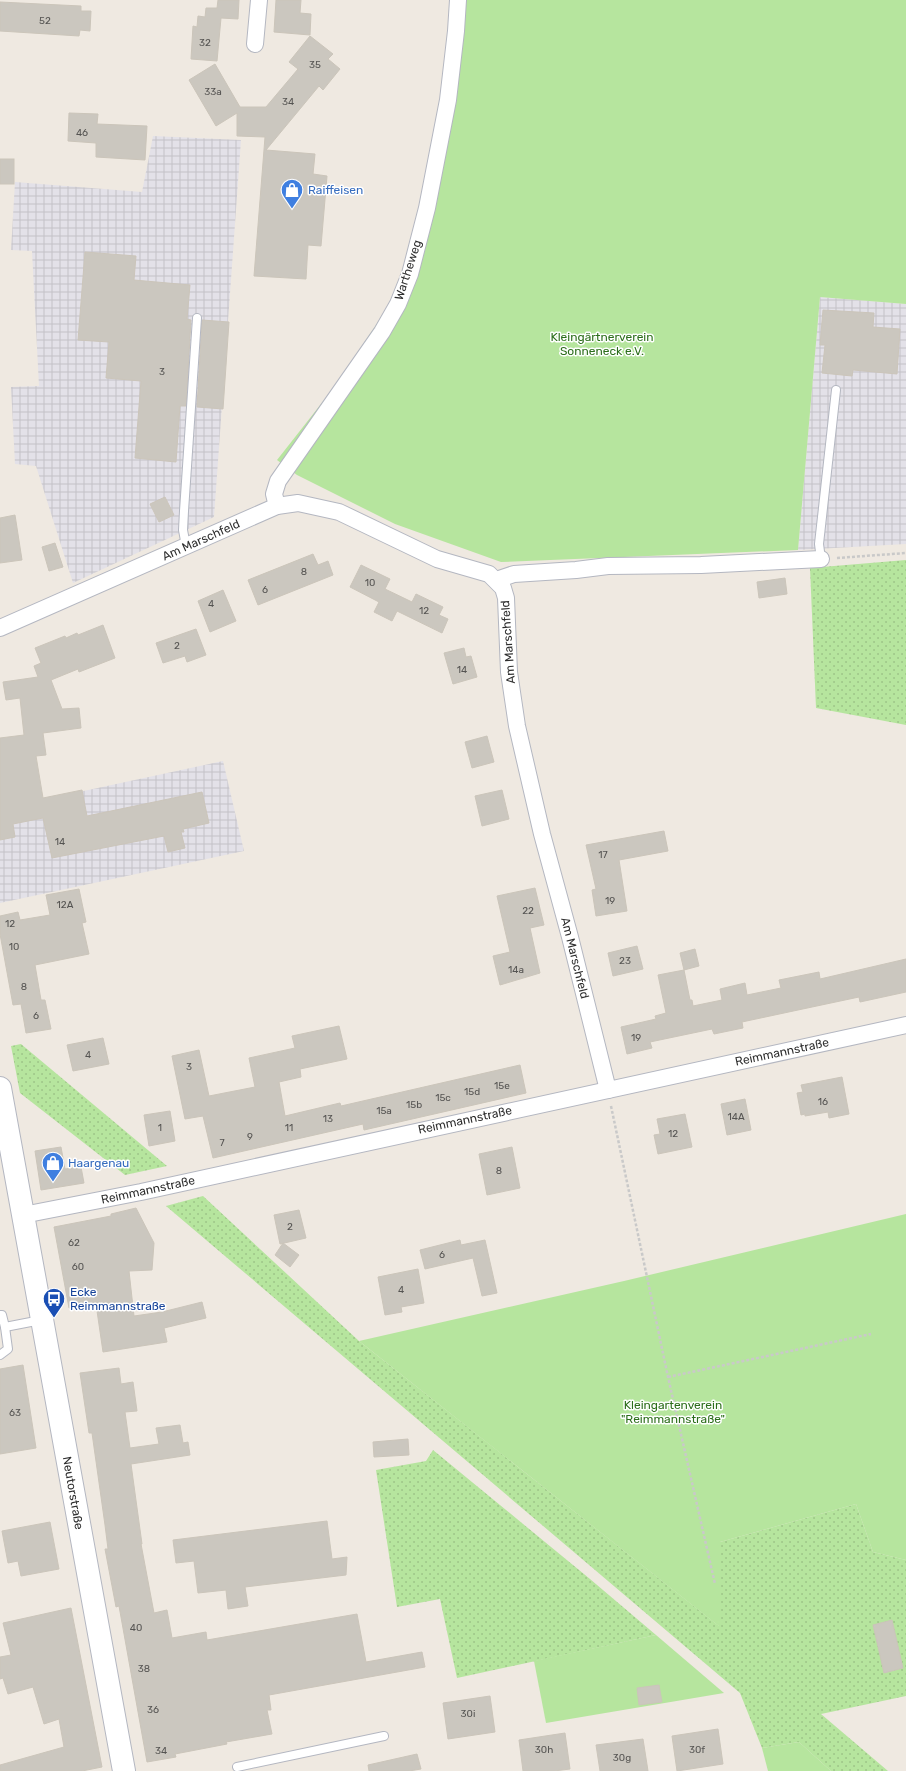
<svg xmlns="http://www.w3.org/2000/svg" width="906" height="1771" viewBox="0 0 906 1771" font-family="Rubik,sans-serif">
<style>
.industrial{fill:url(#industrial-grid)}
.grass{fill:url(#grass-dots)}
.garden{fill:#b6e59e}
.building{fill:#cbc7bf;stroke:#cbc5ba}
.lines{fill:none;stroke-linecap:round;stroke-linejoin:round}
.lane-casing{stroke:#b4b7c1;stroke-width:10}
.street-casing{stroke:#b4b7c1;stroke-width:18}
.secondary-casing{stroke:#b4b7c1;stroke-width:24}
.path{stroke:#c9c9c9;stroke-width:2.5;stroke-dasharray:3 2;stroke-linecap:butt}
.lane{stroke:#fff;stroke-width:8}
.street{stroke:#fff;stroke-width:16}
.secondary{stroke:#fff;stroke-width:22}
.labels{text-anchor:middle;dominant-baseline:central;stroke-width:3;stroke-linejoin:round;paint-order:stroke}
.number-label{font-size:10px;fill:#555452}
.shop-label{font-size:12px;fill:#366cbe;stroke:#fff;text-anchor:start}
.street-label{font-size:12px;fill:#2e2e2e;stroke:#fff}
.park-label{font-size:12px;fill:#2c6e1b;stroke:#fff}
.transit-label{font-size:12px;fill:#164399;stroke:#fff;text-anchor:start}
</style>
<defs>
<pattern id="industrial-grid" width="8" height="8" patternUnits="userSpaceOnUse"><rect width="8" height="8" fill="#e3e1e8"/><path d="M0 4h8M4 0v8" fill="none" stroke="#c3c1c7"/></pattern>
<pattern id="grass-dots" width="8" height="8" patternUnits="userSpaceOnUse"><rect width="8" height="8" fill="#b6e59e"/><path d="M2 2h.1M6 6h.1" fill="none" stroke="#9dc588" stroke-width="1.8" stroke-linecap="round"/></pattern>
</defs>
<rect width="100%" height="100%" fill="#efe9e1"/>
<!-- industrial -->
<g class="industrial">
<path d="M153,136L241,140L214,517L73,583L36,466L15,464L11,387L39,386L32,251L11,250L15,182L142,192Z"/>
<path d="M820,297L906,304V544L798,550Z"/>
<path d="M223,761L244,851L0,903V809Z"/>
</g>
<!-- grass -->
<g class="grass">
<path d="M906,560V725L816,708L810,568Z"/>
<path d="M21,1044L167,1166L125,1175L20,1093L11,1046Z"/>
<path d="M203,1196L359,1341L719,1626L720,1542L856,1504L873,1552L906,1560V1696L821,1714L888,1771H831L799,1742L762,1748L740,1693L166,1206Z"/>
<path d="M433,1450L590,1579L656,1635L457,1678L440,1599L397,1607L376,1470L426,1461Z"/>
</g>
<!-- garden -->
<g class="garden">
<path d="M465,0H906V304L820,297L798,550L501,562L395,524L297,475L277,460L332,390L389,306L441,171Z"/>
<path d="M906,1214V1560L873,1552L856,1504L720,1542V1627L359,1341L624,1281Z"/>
<path d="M656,1635L724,1693L546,1723L534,1661Z"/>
<path d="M799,1742L831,1771H768L762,1748Z"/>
</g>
<!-- building -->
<g class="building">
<path d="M218,0H239L238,19L221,18L217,61L191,59L193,26L197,27L198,16L205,17L206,8H217Z"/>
<path d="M276,0H301L300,13L311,14L310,35L274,32Z"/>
<path d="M0,2L81,6V11H91L90,31L80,30L79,36L0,31Z"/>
<path d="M310,36L333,54L328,59L340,69L323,90L319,86L266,150L315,154L313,174L327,176L321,246L308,245L306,279L254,276L265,137L237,136V113L216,126L189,80L215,64L240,107H266L298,69L289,62Z"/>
<path d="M69,113L98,114L97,124L147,126L145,160L96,157V143L68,141Z"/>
<rect x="0" y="159" width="14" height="25"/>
<path d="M85,252L136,256L134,280L190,285L187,319L191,320L186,406H180L176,462L135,458L141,381L106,378L109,342L78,340Z"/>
<path d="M823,310L874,313L873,327L900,329L897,374L853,370L852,376L822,373L825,345H820Z"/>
<path d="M202,320L229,322L223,409L197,407Z"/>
<path d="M165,497L174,515L159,522L150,504Z"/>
<path d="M15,515L22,560L0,563V518Z"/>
<path d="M55,543L63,567L49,571L42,547Z"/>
<path d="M313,554L318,565L328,561L333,575L258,605L248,580Z"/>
<path d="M361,565L390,579L385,589L412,602L416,594L443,607L439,615L448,619L442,633L397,611L392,621L374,612L379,602L350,587Z"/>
<path d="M785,578L787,594L759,598L757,582Z"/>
<path d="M223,590L236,621L210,632L198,601Z"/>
<path d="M103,625L115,658L79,672L78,669L51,680L62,709L79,708L81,728L43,733L46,755L36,756L43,798L82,790L87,816L202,792L209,823L183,829L184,832H181L185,848L168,852L164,836L52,858L43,818L13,824L15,837L0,840V738L24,735L20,698L6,700L3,682L38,677L34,666L41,663L35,648L65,636L66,638L77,633L78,635Z"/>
<path d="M196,629L206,655L187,662L185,656L163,663L156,643Z"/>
<path d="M464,648L466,657L471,656L477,677L453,684L444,653Z"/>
<path d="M487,736L494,762L472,768L465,742Z"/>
<path d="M502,790L509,819L482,826L475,796Z"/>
<path d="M664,831L668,851L619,860L627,911L596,916L592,890L596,889L586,845Z"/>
<path d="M535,888L544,925L530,928L540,973L500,985L493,956L510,952L497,896Z"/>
<path d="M79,889L86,922L82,923L89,954L35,965L41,1000H45L51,1029L26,1033L21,1004L13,1005L0,934V916L18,912L20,920L50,915L46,895Z"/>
<path d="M637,946L643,969L613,976L608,953Z"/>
<path d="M695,949L699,966L684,970L680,953Z"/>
<path d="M906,959V992L860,1002L859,997L798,1010L742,1022L743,1028L714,1034L712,1029L650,1042L652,1048L627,1054L621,1027L656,1019L655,1016L666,1013L658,975L684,970L690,1000H692L693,1006L722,1000L720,989L745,983L747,995L781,988L779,980L819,972L820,979Z"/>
<path d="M339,1026L347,1059L300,1069L301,1077L279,1082L285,1116L340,1103L341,1106L520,1065L526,1093L364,1130L363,1124L213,1158L203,1116L185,1119L172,1056L199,1050L209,1096L255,1087L249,1058L295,1048L292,1036Z"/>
<path d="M103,1038L109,1064L73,1071L67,1045Z"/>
<path d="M842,1077L849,1114L829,1118L828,1112L805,1116V1114L801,1115L797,1093L803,1092L801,1085Z"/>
<path d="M745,1099L751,1130L727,1135L721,1104Z"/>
<path d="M170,1111L175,1141L149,1146L144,1115Z"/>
<path d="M685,1114L692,1147L658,1154L654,1135L660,1134L657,1119Z"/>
<path d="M61,1147L65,1169L81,1167L84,1183L41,1190L35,1151Z"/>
<path d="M512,1147L520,1188L487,1195L479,1154Z"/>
<path d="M136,1208L154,1243L152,1270L129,1271L134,1316L162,1312L202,1302L206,1318L164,1328L167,1342L103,1352L96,1304L69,1308L54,1227L111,1216V1214Z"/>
<path d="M299,1210L306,1238L280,1244L274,1215Z"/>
<path d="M460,1240L461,1245L485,1240L497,1293L482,1296L473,1258L425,1269L420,1250Z"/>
<path d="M283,1243L299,1255L290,1267L275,1255Z"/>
<path d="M418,1269L424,1303L401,1307L402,1312L385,1315L378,1277Z"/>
<path d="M23,1365L36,1448L0,1454V1369Z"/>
<path d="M119,1368L121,1384L133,1382L137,1411L125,1412L130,1448L159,1444L156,1428L180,1425L183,1443L188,1442L190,1455L131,1464L142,1544H141L154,1613L167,1610L172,1638L206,1632L207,1640L357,1614L366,1662L422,1652L425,1667L269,1695L271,1710H267L272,1734L226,1742L227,1744L175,1754L176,1757L147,1762L119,1606L116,1607L105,1549H108L105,1525L92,1433H89L80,1373Z"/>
<path d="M408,1439L409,1455L374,1457L373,1442Z"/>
<path d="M327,1521L332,1559L347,1557L346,1575L245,1587L248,1606L228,1609L226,1590L198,1593L194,1561L176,1563L173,1540Z"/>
<path d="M50,1522L59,1569L21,1576L18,1561L8,1563L2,1531Z"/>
<path d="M71,1608L102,1767L82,1771H0V1765L64,1747L59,1719L44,1724L33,1687L8,1694L3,1678L0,1679V1657L11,1655L3,1623Z"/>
<path d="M892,1620L903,1668L884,1673L873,1625Z"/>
<path d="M659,1685L662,1702L639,1705L637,1688Z"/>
<path d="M490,1696L495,1732L448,1739L443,1703Z"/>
<path d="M718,1729L723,1764L677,1771L672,1736Z"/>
<path d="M565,1733L570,1769L554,1771H523L519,1740Z"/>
<path d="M643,1739L648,1771H600L596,1745Z"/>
<path d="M417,1754L421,1769L409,1771H369L368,1765Z"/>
</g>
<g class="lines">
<!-- lane casing -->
<g class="lane-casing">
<g id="lane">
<path d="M186,546L183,530L184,511L197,318"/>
<path d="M821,559L819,544L836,390"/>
<path d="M0,1315H2L5,1327L41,1320"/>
<path d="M0,1355L8,1349L5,1327"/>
<path d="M237,1767L384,1736"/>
</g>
</g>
<!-- street casing -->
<g class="street-casing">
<g id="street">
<path d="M255,44L259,0"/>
<path d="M277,506L274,494L278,481L382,332L398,304L410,274L427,208L448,100L456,31L458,0"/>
<path d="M496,580L514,574L576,570L608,566L701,565L821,559"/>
<path d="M0,628L277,506L298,503L339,512L437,559L489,574L503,588L506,598L509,672L517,726L542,834L570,937L608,1090"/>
<path d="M23,1215L141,1192L906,1025"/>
</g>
</g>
<!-- secondary casing -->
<g class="secondary-casing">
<path id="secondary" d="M0,1088L124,1771"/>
</g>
<!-- path -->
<g class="path">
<path d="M837,558L906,553"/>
<path d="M611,1106L668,1377L715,1584"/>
<path d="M668,1377L871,1334"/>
</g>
<!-- lane -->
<use href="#lane" class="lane"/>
<!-- street -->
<use href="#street" class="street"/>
<!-- secondary -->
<use href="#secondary" class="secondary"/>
</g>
<!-- icons -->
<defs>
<g id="shop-pin" transform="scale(1.15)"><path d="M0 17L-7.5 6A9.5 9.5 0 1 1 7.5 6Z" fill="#3f7fe0" stroke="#fff"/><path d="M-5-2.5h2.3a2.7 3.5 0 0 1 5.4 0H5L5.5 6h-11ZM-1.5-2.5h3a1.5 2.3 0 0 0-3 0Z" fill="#fff"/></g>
<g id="bus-pin" transform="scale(1.15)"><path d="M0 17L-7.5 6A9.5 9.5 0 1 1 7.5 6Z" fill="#1a4fb4" stroke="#fff"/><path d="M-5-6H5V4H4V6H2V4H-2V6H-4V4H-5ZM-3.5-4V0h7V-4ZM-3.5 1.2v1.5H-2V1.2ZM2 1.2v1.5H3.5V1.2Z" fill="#fff"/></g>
</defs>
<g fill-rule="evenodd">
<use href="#shop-pin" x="292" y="190"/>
<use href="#shop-pin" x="53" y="1163"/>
<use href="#bus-pin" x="54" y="1299"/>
</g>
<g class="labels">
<!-- number labels -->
<g class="number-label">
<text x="45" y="21">52</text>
<text x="205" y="43">32</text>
<text x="315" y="65">35</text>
<text x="213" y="92">33a</text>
<text x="288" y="102">34</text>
<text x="82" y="133">46</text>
<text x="162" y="372">3</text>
<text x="304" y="572">8</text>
<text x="370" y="583">10</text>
<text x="265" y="590">6</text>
<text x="211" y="604">4</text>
<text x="424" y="611">12</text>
<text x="177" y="646">2</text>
<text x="462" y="670">14</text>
<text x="60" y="842">14</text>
<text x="603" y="855">17</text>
<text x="610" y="901">19</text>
<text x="65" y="905">12A</text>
<text x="528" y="911">22</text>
<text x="10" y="924">12</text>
<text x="14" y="947">10</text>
<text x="625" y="961">23</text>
<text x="516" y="970">14a</text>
<text x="24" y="987">8</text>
<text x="36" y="1016">6</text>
<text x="636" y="1038">19</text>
<text x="88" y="1055">4</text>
<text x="189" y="1067">3</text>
<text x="502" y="1086">15e</text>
<text x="472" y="1092">15d</text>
<text x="443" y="1098">15c</text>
<text x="823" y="1102">16</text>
<text x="414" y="1105">15b</text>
<text x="384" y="1111">15a</text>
<text x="736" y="1117">14A</text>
<text x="328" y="1119">13</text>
<text x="160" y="1128">1</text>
<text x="289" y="1128">11</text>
<text x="673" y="1134">12</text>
<text x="250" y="1137">9</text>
<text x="222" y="1143">7</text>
<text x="499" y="1171">8</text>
<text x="290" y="1227">2</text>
<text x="74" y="1243">62</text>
<text x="442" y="1255">6</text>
<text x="78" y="1267">60</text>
<text x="401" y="1290">4</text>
<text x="15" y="1413">63</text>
<text x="136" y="1628">40</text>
<text x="144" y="1669">38</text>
<text x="153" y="1710">36</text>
<text x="468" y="1714">30i</text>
<text x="544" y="1750">30h</text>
<text x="697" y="1750">30f</text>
<text x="161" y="1751">34</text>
<text x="622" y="1758">30g</text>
</g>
<!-- shop labels -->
<g class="shop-label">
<text x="308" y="190">Raiffeisen</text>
<text x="68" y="1163">Haargenau</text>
</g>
<!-- street labels -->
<g class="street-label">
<text transform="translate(408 270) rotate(-72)">Wartheweg</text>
<text transform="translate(201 540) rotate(-24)">Am Marschfeld</text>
<text transform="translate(508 642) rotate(-94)">Am Marschfeld</text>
<text transform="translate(575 958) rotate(76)">Am Marschfeld</text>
<text transform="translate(782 1052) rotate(-12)">Reimmannstraße</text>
<text transform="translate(465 1120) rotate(-12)">Reimmannstraße</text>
<text transform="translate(148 1190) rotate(-12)">Reimmannstraße</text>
<text transform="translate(73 1493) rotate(80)">Neutorstraße</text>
</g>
<!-- park labels -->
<g class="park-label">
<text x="602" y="337">Kleingärtnerverein<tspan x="602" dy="14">Sonneneck e.V.</tspan></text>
<text x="673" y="1405">Kleingartenverein<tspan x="673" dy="14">"Reimmannstraße"</tspan></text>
</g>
<!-- transit labels -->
<g class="transit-label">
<text x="70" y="1292">Ecke<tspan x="70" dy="14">Reimmannstraße</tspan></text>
</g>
</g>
</svg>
